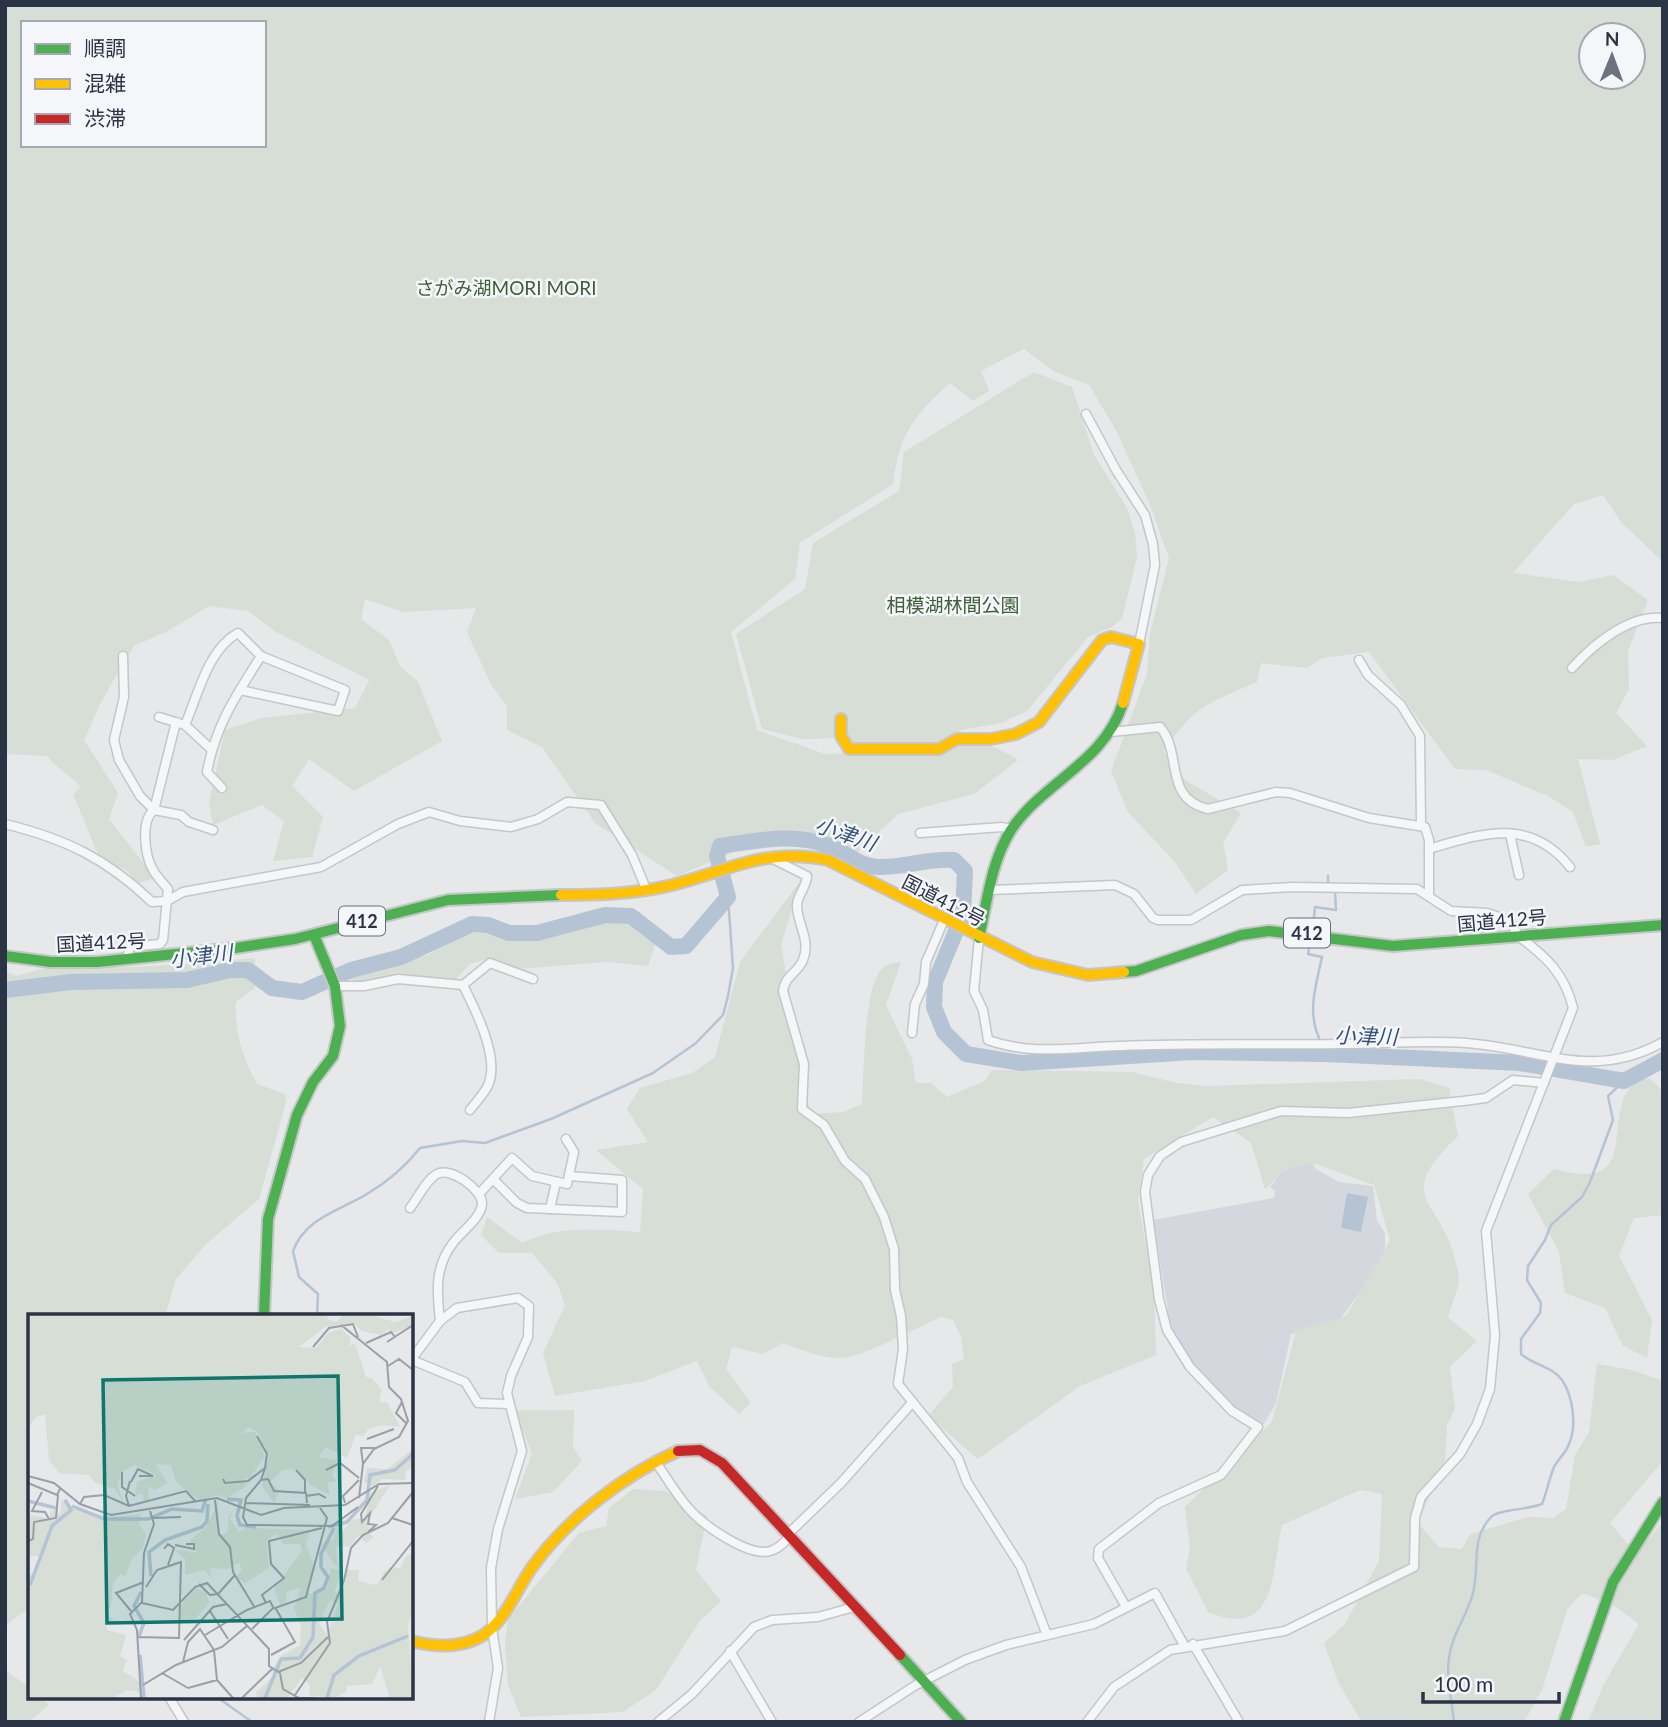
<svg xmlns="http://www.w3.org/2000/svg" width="1668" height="1727" viewBox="0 0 1668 1727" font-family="Lato,'Noto Sans JP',sans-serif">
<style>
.built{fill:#d4d7dd}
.green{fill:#d6ded6;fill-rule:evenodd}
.water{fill:#b4c4d5}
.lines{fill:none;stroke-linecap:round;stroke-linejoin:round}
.stream{stroke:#b4c4d5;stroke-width:2.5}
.river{stroke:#b4c4d5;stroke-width:16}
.street-casing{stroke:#c4c6c8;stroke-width:11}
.fast-casing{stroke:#c4c6c8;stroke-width:14}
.slow-casing{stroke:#c4c6c8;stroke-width:14}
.jam-casing{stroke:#c4c6c8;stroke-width:14}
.street{stroke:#f5f6f7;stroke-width:8}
.fast{stroke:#4caf50;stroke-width:10}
.slow{stroke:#ffc107;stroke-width:10}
.jam{stroke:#c62828;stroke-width:10}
.labels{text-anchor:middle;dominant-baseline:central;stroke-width:5;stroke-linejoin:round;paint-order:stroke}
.shield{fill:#f4f6f9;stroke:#676e7b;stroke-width:2}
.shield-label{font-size:18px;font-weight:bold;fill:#2b3445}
.park-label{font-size:19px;fill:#3f6138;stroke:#f4f6f9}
.street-label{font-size:19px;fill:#2b3445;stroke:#f4f6f9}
.water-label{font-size:21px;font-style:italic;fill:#34527a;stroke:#f4f6f9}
.inset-river{fill:none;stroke:#b4c4d5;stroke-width:3.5}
.inset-road{fill:none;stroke:#9ba0a8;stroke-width:2}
.view{fill:#0f766e;fill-opacity:0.15;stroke:#0f766e;stroke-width:3.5}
.inset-edge{fill:none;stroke:#2b3445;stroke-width:3.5}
</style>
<rect width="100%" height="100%" fill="#e6e8ea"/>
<!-- built -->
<path class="built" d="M1311,1160L1316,1169L1339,1182L1373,1186L1377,1221L1385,1233V1258L1341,1318L1323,1329L1291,1334L1276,1403L1262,1427L1243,1415L1188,1362L1170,1322L1153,1220L1274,1198L1275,1191L1270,1187L1282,1171Z"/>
<!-- green -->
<g class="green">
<path d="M5,5H1663V562L1621,522L1603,495L1574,504L1513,573L1579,582L1613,575L1648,600L1628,651L1629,689L1616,713L1647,746L1613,760L1578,759L1600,844L1586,847L1573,812L1548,796L1486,770L1455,769L1369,652L1322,658L1307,668L1261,663L1257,682C1209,703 1194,705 1164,752L1185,780L1241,813L1223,843L1228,870L1196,894L1175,862L1128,812L1111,771L1147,674L1150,633L1169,558L1149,502L1117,432L1089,385L1055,372L1024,349L981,371L989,391L973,401L950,383C913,416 899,435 893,484L800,543L795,579L731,632L757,730L825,754L939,750C966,735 993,744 1018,760L974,794L898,814L857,853L819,833L784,831L677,876L595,823L542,747L507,730V706L491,685L467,632L476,608L404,612L365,599L361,619L389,640L400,666L418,682L442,741L354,791L309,759L292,786L323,817L312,857L273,861L284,821L262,805L213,825L209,802L225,730L262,718L355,708L369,680L276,632L248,611L209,606L168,631L134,646L102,700L84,740L118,793L109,819L155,878L135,884L128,871L99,857L73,794L81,787C70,775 58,770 47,756L5,754ZM23,23H264V145H23ZM1591,35H1633V77H1591Z"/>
<path d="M1034,372L1072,387L1094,455L1127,508L1135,533L1137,557L1122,618L1112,627L1088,637L1027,711L1001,723L961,730L938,747L857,746L846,738L802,739L762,729L736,634L805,589L813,543L899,491L904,452Z"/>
<path d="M801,880L781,944L810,1114L843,1112L862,1104C864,1073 864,998 878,974C883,965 892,963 901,962L886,1005L912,1059L916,1083H931L947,1097L985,1081L992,1070L1132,1072L1177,1083L1207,1086L1420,1079L1449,1088L1458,1136C1392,1200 1439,1196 1455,1259C1456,1266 1460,1274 1459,1281C1457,1293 1451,1306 1448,1317L1477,1341L1450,1367L1455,1409L1447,1425L1445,1461L1418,1523L1439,1547L1462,1549L1470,1534L1529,1517L1553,1518L1566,1509L1575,1455L1589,1432L1597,1364L1632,1370L1663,1381V1461L1610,1523L1636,1554L1663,1522V1722H1588L1604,1684L1639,1624L1613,1605L1582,1593L1567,1610L1542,1690L1524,1722H1362L1339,1684L1324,1643L1345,1624L1379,1561L1382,1494L1360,1490L1282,1525C1271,1574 1277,1640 1208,1612L1186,1569L1190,1549L1185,1507L1272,1422L1296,1331L1346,1316L1390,1240L1374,1185L1313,1163L1285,1169L1265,1189L1251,1143L1213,1117L1144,1159L1138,1201L1154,1292L1156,1355L1080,1386L978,1459L928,1416L953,1387L952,1364L964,1359L961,1337L953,1320L941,1317C917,1327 864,1357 841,1358C821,1358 802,1350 783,1343L762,1354L732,1347L726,1369L751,1403L739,1414L709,1386L697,1361L645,1381L555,1396L543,1353L565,1305L557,1283L532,1253H499L481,1235L487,1217L522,1243C557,1225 601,1229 640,1232L643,1189L596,1150L648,1142L627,1109L640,1088L692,1073L715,1057L740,962Z"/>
<path d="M599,919L631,920L656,942L648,966L607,962L517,969L491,958L470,964L453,982L399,976L365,984L350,979L394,962L428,955L460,934L483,932L522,939L561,933Z"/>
<path d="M255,958V988L236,1002C235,1034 242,1056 257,1084L285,1094L286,1102L259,1199L206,1244L176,1279L165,1316H30V1519L27,1531L30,1541V1607L5,1626V971L16,976L49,967H138Z"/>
<path d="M1642,1078L1650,1079L1663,1091V1215L1634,1218L1619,1256L1652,1320L1647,1358L1623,1346L1605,1308L1565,1293L1559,1252L1528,1194L1554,1169C1652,1196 1592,1106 1642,1078Z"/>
<path d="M515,1410H574L573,1447L582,1461L553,1492L515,1499L532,1454Z"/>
<path d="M633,1489L665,1491L707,1516L696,1570L721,1601L699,1622L656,1690L623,1712L521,1717L508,1685L505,1643L508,1619L579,1533L606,1526L609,1508Z"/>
<path d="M5,1670L30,1688V1697H40L49,1705L28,1722H5Z"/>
</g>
<!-- water -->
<path class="water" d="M1347,1193L1368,1197L1361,1232L1341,1228Z"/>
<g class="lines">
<!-- stream -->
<g class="stream">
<path d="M1328,883V876"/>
<path d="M1313,926L1315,907L1336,910L1335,892"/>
<path d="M1310,943L1308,954L1322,957C1316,986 1307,1010 1319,1038"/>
<path d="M1325,1051L1326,1054"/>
<path d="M317,1316L318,1294L299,1277L293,1251C305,1218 339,1211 367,1194C389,1181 405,1167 420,1148L462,1141L485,1143L551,1119L653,1073L696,1043L723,1015L728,996L733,968L728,897"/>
<path d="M217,1697L252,1722"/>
<path d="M1454,1722C1452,1701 1446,1679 1449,1658C1452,1634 1467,1616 1473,1593C1480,1566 1470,1539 1491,1517C1500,1509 1527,1510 1542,1504C1547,1492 1549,1479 1554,1467C1558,1459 1566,1453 1569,1444C1577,1426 1573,1396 1562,1380C1552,1366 1533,1365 1521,1354V1339L1540,1313L1541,1303L1527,1280L1528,1266L1545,1240L1551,1225L1582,1197L1590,1182L1613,1120L1608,1096L1624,1081"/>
</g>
<!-- river -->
<path class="river" d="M5,990L71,982L187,980L230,970H248L272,988L302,992L351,970L401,957L472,924L488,925L509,933H537L605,915L631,916L671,947L686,946L728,897L717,856L720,846C755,841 795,832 829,846C847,853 858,866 878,867C904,868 928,858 954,860L965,871L963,914L935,982L934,1007L944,1032L966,1054L1021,1063L1192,1052L1326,1054L1520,1063L1624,1081L1663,1060"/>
<!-- street casing -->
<g class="street-casing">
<g id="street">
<path d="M1086,414L1116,470L1145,515L1153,544L1155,565L1139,644"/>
<path d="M123,656L124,697L114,740L119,760L140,796L154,810L181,815L189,822L213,830"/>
<path d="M1359,660L1368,675L1401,705L1420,736L1421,825"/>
<path d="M1572,668C1593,645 1629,614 1663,618"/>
<path d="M159,717L185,725L211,749"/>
<path d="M185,725C198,695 208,649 238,633L261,656L345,690L338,711L240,690"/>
<path d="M1111,732L1160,727C1183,753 1163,799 1208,809L1276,792L1290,793L1369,818L1425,827L1429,840V896"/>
<path d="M222,788L207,772C216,724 236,696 261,656"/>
<path d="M5,824C66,839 107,859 152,902L167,901L183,892L321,867L398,824L429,812L460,821L511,827L538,819L567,802L601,805L632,855L647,891"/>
<path d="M920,833L1002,827L1011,829"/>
<path d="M1510,834L1519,875"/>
<path d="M1429,849C1483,833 1530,817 1570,867"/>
<path d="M769,857L807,876C807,887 796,896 797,907C798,926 811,940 803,960C798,973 785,975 783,991L804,1064L802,1109L824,1125L845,1161L865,1179L884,1217L894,1249L895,1290L901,1316L903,1349L898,1384L958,1458L967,1482L1021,1567L1047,1635"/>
<path d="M990,890L1115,885L1134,894L1153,918L1158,920H1191L1242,890L1293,887L1417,889L1451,911L1487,913L1508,920C1514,925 1515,933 1521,938C1546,957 1565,974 1573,1008L1486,1231L1495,1335L1490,1389L1477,1424L1460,1454L1421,1497L1415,1518L1414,1567L1285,1631L1170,1650L1114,1687L1087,1722"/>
<path d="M979,938L974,991L983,1010L988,1040C1032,1056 1075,1047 1120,1046C1193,1043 1266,1045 1338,1044C1380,1044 1424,1040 1466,1043C1539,1048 1592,1082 1663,1042"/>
<path d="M128,959L129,947L160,944L163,940L168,889C163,883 157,877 153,870C145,856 140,821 154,810L176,722"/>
<path d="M463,985C475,1009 499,1056 489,1083C486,1092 476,1102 470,1110"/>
<path d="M335,986H364L398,979L463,985L490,963L533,979"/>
<path d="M912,1033L915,1004L924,984L926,962L944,920"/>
<path d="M493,1179L517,1203L527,1208L622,1212V1180L569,1176"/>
<path d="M479,1194L512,1158L532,1176L567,1184L574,1152L566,1139"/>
<path d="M410,1208C418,1198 426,1180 437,1174C450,1166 483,1190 482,1204C481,1218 461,1232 453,1243C434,1268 437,1292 440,1321"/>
<path d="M550,1209L556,1182"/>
<path d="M411,1360L440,1321L457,1308L518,1298L529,1306L528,1337L511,1376L507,1393L522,1451L498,1529L491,1568L492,1628L498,1668L489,1722"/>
<path d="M412,1360L465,1382L478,1403L508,1404"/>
<path d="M655,1461C667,1478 677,1496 691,1511C705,1526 752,1560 773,1550C780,1548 785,1541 790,1536"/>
<path d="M788,1534L841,1483L911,1404"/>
<path d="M1126,1607L1098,1558L1099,1549L1159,1503L1221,1475L1258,1427L1232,1411L1190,1367L1167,1330L1159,1299L1145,1192L1148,1175L1160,1156L1181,1142L1281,1111L1348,1113L1463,1101L1486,1098L1513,1080L1544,1083"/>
<path d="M1193,1644L1239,1722"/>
<path d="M730,1651L772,1722"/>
<path d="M169,1697L184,1722"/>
<path d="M658,1722L692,1694L754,1627L772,1620L818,1617L854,1607"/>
<path d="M859,1722L916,1685L965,1660L1006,1645L1094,1624L1155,1593L1184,1645"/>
</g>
</g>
<!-- fast casing -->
<g class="fast-casing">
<g id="fast">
<path d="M979,938C987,902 991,862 1011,830C1044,781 1104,763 1123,703"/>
<path d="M5,956L51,962H97L235,948L295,939L448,900L561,895"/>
<path d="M1124,972L1136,971L1241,935L1269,931L1393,946L1663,925"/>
<path d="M264,1316L268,1219L297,1115L313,1082L333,1056L340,1026L335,986L314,935"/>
<path d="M900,1655L961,1722"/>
<path d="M1564,1722L1613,1582L1663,1502"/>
</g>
</g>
<!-- slow casing -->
<g class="slow-casing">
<g id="slow">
<path d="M841,719V736L849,749H939L957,739H991L1016,734L1039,722L1102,640L1111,637L1139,644L1123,703"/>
<path d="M561,895C598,895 636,894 672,885C730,870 766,847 828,860L1032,962L1088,975L1124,972"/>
<path d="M411,1641C437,1648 471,1649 492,1628C509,1612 519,1585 533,1566C568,1518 624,1475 678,1451"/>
</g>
</g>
<!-- jam casing -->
<g class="jam-casing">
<path id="jam" d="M678,1451L700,1450L722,1463L900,1655"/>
</g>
<!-- street -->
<use href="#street" class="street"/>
<!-- fast -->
<use href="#fast" class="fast"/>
<!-- slow -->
<use href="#slow" class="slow"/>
<!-- jam -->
<use href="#jam" class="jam"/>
</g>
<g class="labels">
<!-- shield labels -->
<g class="shield">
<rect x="339" y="906.5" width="46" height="29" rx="5"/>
<rect x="1284" y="918.5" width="46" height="29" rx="5"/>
</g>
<g class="shield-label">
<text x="362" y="921">412</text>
<text x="1307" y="933">412</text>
</g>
<!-- park labels -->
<g class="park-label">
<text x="506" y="287">さがみ湖MORI MORI</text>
<text x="953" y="604">相模湖林間公園</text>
</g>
<!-- street labels -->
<g class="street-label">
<text transform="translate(944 900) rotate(27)">国道412号</text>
<text transform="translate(1502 920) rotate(-5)">国道412号</text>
<text transform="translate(101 942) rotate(-3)">国道412号</text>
</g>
<!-- water labels -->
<g class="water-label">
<text transform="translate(846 833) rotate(19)">小津川</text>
<text transform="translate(201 955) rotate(-7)">小津川</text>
<text transform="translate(1366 1035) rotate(2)">小津川</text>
</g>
</g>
<!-- overview -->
<g transform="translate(28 1314)">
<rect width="385" height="385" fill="#e6e8ea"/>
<path d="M0,1H300L299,5L308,8L315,1H342L367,8L385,2V12L365,19L360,15L353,21L334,17L326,9L297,13L271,33L288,34L300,19L313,15L323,24L321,32L327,29L338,63L344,64L353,75L352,89L359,88L372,113L354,111L340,115L335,123L328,120L319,144L298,133L290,143L309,146L304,162L309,167L299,169L302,181L282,171L270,155L255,156L241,169L252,177L246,189L234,172L241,142L229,118L220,113L215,119L227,118L237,142L222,164L212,166L220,170L214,175L198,184L188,181L173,188L148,168L143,151L128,150L139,169L127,176L120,172L121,186L116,187L114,179L107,182L109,168L129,161L106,151L96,157L89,170L96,190L87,175L67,169L61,161L31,159L21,146L17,100L8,103L0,115ZM385,135V153L378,157L377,166L354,165L345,172L336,168L339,154L359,155ZM362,171L338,209L342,213L339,218L346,223L338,229L331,221L322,232L308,233L310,253L307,251L293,230L305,226L309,214L315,217L325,205H337L340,180ZM34,185L41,191L80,203L113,200L111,210L118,220L115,234L103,246L98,262L92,260L85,269L83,292L77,299L86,306L78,311L79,316L98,321L92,342L99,346L95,357L114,369L112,378L99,376L85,384H0V263L10,253L12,242H0V206L3,201L22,205V198L27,196L32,201ZM190,188L192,221L199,219L201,201L204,199L202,205L211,218L217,214L282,216L278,231L286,251L279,277L282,280L299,275L303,254L315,257L306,276L309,280L317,271L319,256H331L330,267L349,271L356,258L363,253L372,254L378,242L385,240V296L380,312L385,384H362L352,352L344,370L318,372L319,377L307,384L281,381L282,371L274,364L259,384H230L228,379L245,362L244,355L254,341L272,331L273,313L266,294L273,273L259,278L257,289L252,291L246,275L274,237L272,230H256L249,220L239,226L241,254L217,269L209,263L214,255L211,249L199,255L182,254L183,263L176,256L157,261V245L147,236L168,238L162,226L178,213ZM302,286L310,290L299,321L291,309ZM168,274L178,278L181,289L167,305L153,306L151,293Z" fill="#d6ded6" fill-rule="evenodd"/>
<path class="inset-river" d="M199,185L213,186L209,202L212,211L228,213M0,187L28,194M44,192L76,205H120L144,195L174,197L178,185M300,213L319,208L339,186L342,161L367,156L385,140M123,262L121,238L137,226L174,213L179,207L180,190M2,271L24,212L43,196L37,186M111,322L116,309L106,292L113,278M112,341L116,384M237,384L253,345L272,344L285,323L287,279L296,274L300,263L293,253V240L306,214M299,384L306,361L331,342L380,322"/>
<path class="inset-road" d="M313,11L359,48L361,73L373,85L380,107L371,123L346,135L335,150L331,184M359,28L385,11M338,29L363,18L367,23M285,33L301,14L325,10L330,23M360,52L371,45L385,56M374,88L368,99L378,109M229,122L239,140L237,154M339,125L366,115M335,150L333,134H347M268,156L277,166V179M298,156L312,149L331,164M94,158V173L107,182M0,162L26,169L52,190L83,201L189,184L233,201L256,194L317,191L351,170L385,169M195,165L197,169L220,167L237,154L233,166L218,184L215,203L219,211L304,212L330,193M233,166L240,165L246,177L278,179L279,189M103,168L110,155L125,162H111M0,169L29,181L32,175M14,178L4,197L17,198L21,205M278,182L291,180L298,184M187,186L191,220L202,233L205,258L227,294M217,189L282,191M317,189L315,182L331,166M52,190L56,183L76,181L101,192L158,177L167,187M101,192L98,182L102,167M122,197L126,210L116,239L114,289L145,296L167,273L179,269L241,335V352L252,359L255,375L271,384H288M125,204L153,203M364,204L385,211M340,218L348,211L340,210L342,199L334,208L333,200L350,172M0,227L5,225L6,208L28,204L30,181M147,231L166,235V230H158M136,235L140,230L146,234L140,251M354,266L385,227M171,270L182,281L190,280M118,273L129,256L153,248L151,324M190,280L207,261M238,289L234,281L256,264L243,250L241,227L294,214M103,297L88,279L116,268M182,297L200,325M224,315L244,295L278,283L299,204L292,194M177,321L219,296L242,287L246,295M109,323L152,324M156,326L185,293L199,290M243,341L267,328L248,295M155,348L160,328L172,315L186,336L189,366M250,358L273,349L300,323M134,359L160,374M115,371L148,351L194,333L220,311M160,374L189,366L205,384M267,381L302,329L299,308L316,267L323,234L335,221L360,209L385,178M113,384L109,316L102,300L114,288M214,384L245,354"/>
<path class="view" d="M310,62L314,305L79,309L75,66Z"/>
<rect width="385" height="385" class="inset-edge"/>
</g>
<!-- border -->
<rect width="1668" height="1727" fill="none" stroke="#2b3445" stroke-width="14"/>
<!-- legend -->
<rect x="21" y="21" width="245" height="126" fill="#f4f6f9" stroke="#a4a8b1" stroke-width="2"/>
<rect x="35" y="44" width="35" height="10" fill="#4caf50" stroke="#a4a8b1" stroke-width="2"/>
<text x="84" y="56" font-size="21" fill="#2b3445">順調</text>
<rect x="35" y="79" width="35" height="10" fill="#ffc107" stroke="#a4a8b1" stroke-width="2"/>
<text x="84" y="91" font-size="21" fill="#2b3445">混雑</text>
<rect x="35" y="114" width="35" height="10" fill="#c62828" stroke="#a4a8b1" stroke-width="2"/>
<text x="84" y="126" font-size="21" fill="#2b3445">渋滞</text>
<!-- north arrow -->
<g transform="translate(1612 56) rotate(1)"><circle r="33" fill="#f4f6f9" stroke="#a4a8b1" stroke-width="2"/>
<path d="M0-5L12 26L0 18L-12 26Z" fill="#6c737f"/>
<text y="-10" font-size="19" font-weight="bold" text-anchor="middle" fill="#2b3445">N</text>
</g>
<!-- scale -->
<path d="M1423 1692v10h136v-10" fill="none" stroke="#2b3445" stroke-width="3.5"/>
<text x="1434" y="1692" font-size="21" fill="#2b3445" stroke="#f4f6f9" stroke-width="5" paint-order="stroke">100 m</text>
</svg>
